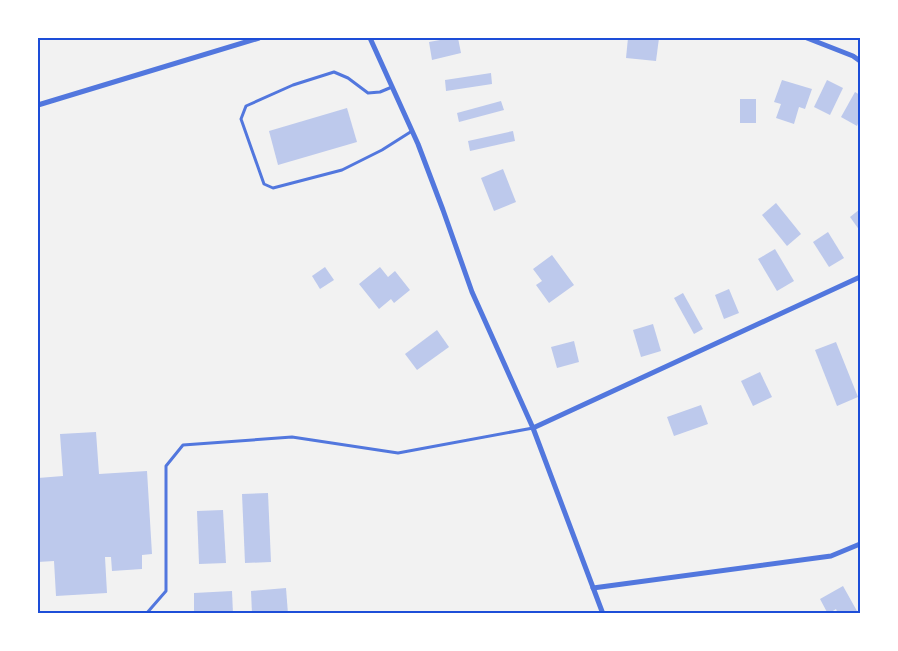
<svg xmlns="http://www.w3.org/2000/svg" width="898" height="651" viewBox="0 0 898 651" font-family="Montserrat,sans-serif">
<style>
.building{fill:#bdc9ec}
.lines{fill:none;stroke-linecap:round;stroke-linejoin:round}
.service{stroke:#5277de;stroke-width:3}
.minor{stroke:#5277de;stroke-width:5}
.neatline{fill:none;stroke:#1d4ed8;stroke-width:2}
</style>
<rect width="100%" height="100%" fill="#f2f2f2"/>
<!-- building -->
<g class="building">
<path d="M451,38H458L461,53L432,60L429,42Z"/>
<path d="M628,38H659L656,61L626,58Z"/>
<path d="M491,73L492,84L446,91L445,80Z"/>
<path d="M782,80L812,89L805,109L799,107L794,124L776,118L781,104L774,102Z"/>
<path d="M827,80L843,88L830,115L814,107Z"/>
<path d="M855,92L860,95V119L857,126L841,117Z"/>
<rect x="740" y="99" width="16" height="24"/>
<path d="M501,101L504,110L459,122L457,113Z"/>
<path d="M347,108L357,142L278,165L269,131Z"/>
<path d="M513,131L515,141L470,151L468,141Z"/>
<path d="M503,169L516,202L494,211L481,178Z"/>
<path d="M776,203L801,234L787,246L762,215Z"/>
<path d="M860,209V231L850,217Z"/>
<path d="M828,232L844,258L829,267L813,242Z"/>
<path d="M775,249L794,281L777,291L758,259Z"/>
<path d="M552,255L574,285L549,303L536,285L542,281L533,269Z"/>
<path d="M325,267L334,280L320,289L312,276Z"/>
<path d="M380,267L388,277L395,271L410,290L394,303L391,299L379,309L359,284Z"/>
<path d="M729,289L739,313L724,319L715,295Z"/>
<path d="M683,293L703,329L694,334L674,298Z"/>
<path d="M653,324L661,351L641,357L633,330Z"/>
<path d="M437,330L449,347L417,370L405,354Z"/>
<path d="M574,341L579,362L557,368L551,347Z"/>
<path d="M836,342L858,397L837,406L815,350Z"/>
<path d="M760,372L772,397L753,406L741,381Z"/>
<path d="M701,405L708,424L674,436L667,417Z"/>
<path d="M96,432L99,474L147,471L152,554L142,555V569L112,571L111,557H105L107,593L56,596L54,561L38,562V478L63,476L60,434Z"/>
<path d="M268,493L271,562L245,563L242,494Z"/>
<path d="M223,510L226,563L199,564L197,511Z"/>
<path d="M843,586L857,611L854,614H838L836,609L828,614L820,599Z"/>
<path d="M286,588L288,614H252L251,591Z"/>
<path d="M232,591L233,614H194V593Z"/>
</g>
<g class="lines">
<!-- service -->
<g class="service">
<path d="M392,87L380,92L368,93L348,78L334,72L293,85L246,106L241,119L264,184L273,188L342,170L382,150L412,131"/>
<path d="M146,614L166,591V466L183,445L292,437L398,453L533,428"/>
</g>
<!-- minor -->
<g class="minor">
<path d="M370,38L418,144L443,210L472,292L533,428L603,614"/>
<path d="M807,38L853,56L860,61"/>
<path d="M38,105L259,38"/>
<path d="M533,428L860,277"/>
<path d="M593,588L831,556L860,544"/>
</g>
</g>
<!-- border -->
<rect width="898" height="651" fill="none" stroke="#ffffff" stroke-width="78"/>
<rect x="39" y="39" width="820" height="573" class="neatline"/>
</svg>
